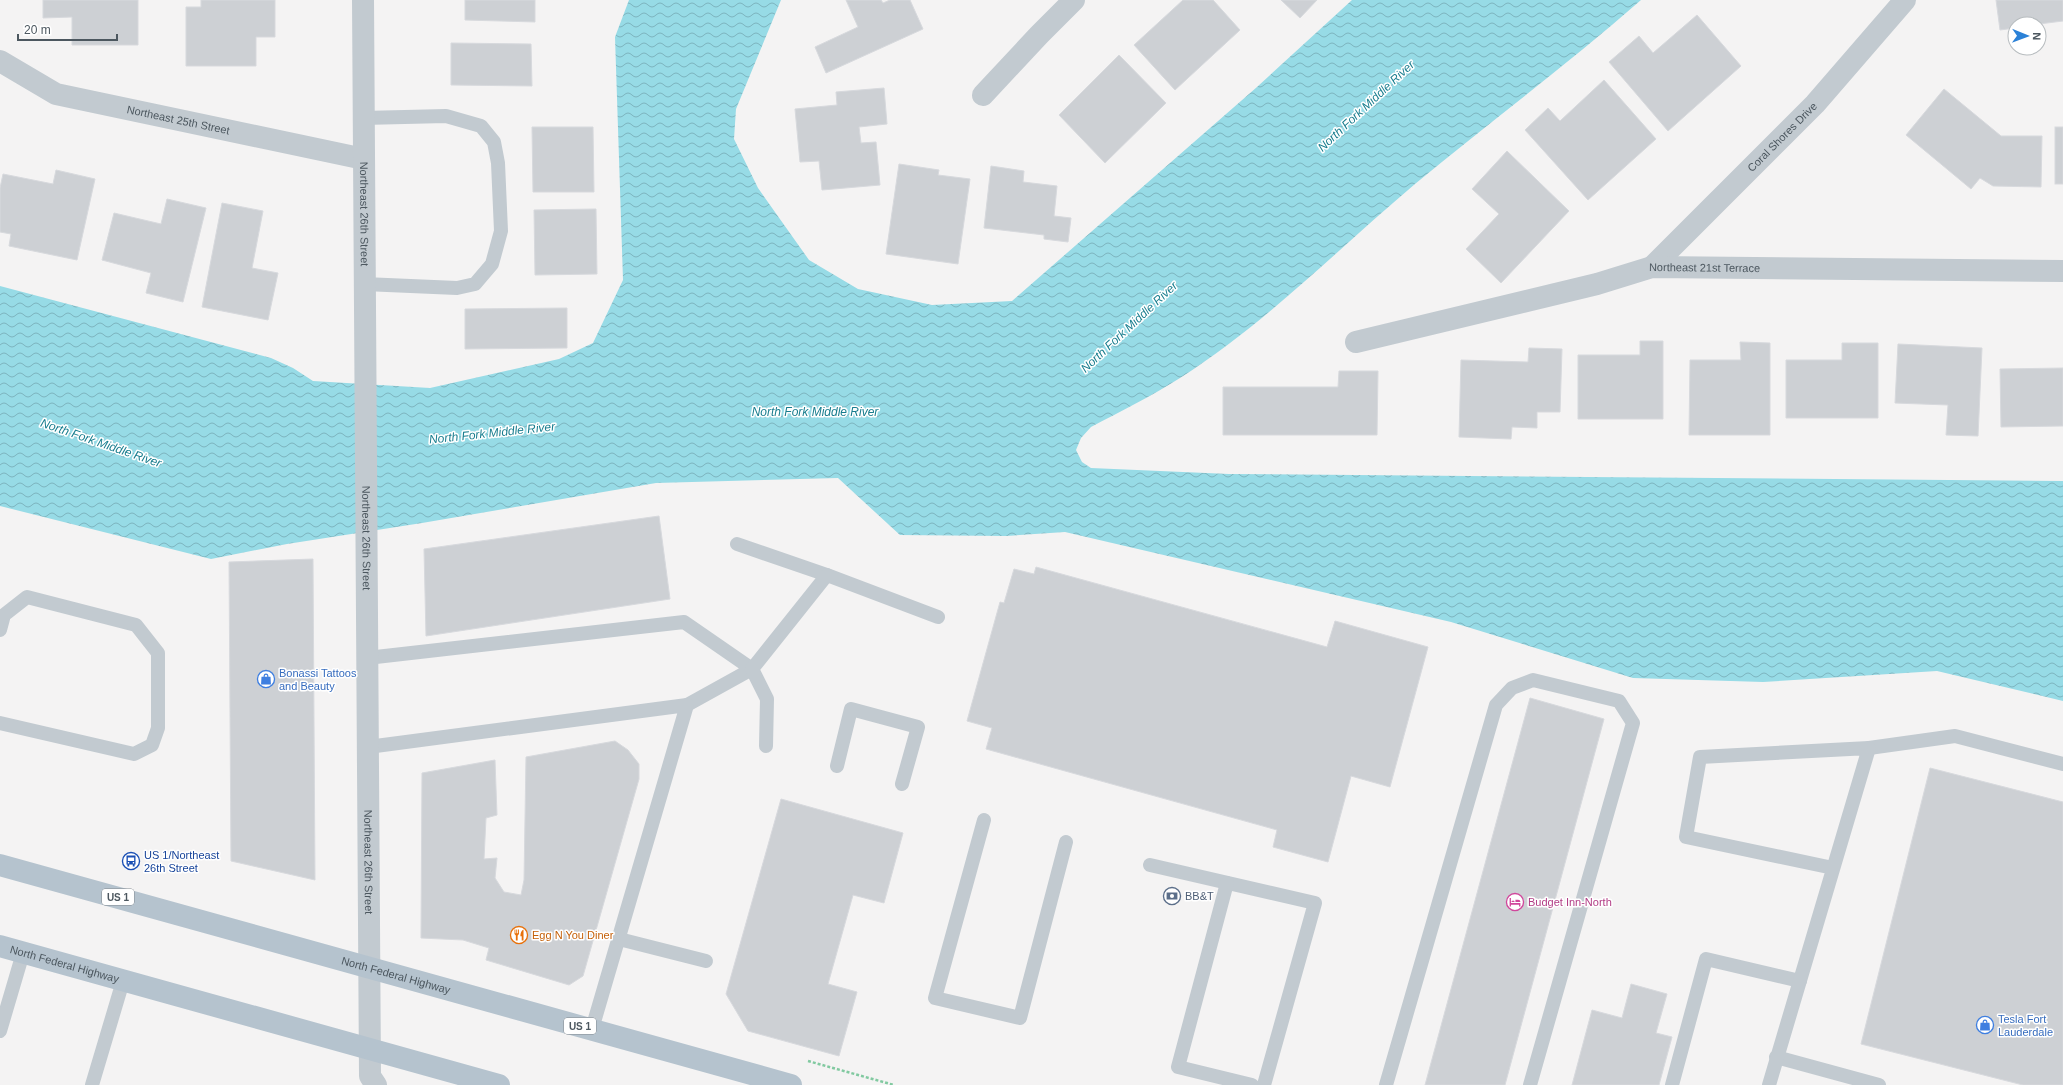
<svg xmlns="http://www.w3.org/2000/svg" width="2063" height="1085" viewBox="0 0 2063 1085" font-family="Arial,sans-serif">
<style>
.water{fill:url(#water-waves)}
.building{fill:#cdd0d4;stroke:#d7d9dd}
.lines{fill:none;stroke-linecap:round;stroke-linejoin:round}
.path{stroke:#81c9a0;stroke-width:2.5;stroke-dasharray:3 2;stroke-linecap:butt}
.service{stroke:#c2cad0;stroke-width:14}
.minor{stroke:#c2cad0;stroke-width:22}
.tertiary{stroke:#c2cad0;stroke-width:22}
.primary{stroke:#b5c3ce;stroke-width:22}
.labels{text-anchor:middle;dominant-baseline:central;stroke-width:3;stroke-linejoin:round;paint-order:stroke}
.shield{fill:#fff;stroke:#82898f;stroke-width:1}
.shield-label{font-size:10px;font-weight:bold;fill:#4c575f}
.street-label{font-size:11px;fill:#4c575f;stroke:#fff}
.shop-label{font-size:11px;fill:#366cbe;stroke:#fff;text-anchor:start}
.transit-label{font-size:11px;fill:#164399;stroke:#fff;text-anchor:start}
.service-label{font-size:11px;fill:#4e5e75;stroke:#fff;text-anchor:start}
.hotel-label{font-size:11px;fill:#b23c85;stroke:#fff;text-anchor:start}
.food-label{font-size:11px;fill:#c56008;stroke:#fff;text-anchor:start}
.water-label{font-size:12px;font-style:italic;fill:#187d8e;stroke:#fff}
</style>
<defs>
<pattern id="water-waves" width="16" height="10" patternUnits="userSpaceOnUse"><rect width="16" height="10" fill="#97dbe6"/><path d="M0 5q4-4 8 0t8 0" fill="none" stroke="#7db4be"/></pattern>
</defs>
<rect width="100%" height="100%" fill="#f4f3f3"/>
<!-- water -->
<path class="water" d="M629,0H781L736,109L734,139L758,188L809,260L858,289L932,305L1012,301L1257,87L1352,0H1641C1568,64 1490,122 1415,184C1338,249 1266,323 1180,378C1152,396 1121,411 1091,427L1081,438L1076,450L1082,462L1091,468L1229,474L2063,481V701L1937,671L1763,682L1633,678L1451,622L1065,532L1006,536L900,535L838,478L656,483L422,523L287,544L211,559L0,506V286L271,358L293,368L313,381L430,388L559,359L593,343L623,280L615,37Z"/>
<!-- building -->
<g class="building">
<path d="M43,0H138V45H72V17L43,18Z"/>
<path d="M201,0H275V37H256V66H186V7H201Z"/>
<path d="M465,0H535V22L465,20Z"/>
<path d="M846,0H881L883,3L890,0H910L923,29L826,73L815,47L858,27Z"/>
<path d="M1183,0H1213L1240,30L1175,90L1134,45Z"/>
<path d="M1281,0H1317L1300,18Z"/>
<path d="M1996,0H2063V21L2039,24H2015V28L2000,30Z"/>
<path d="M1697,15L1741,66L1668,131L1609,62L1639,36L1653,53Z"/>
<path d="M451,43L531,44L532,86L451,85Z"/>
<path d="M1119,55L1166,103L1105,163L1059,115Z"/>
<path d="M1604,80L1656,139L1588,200L1525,130L1548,108L1560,121Z"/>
<path d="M884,88L887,124L859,127L861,143L876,142L880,185L822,190L819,161L800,162L795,109L837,105L836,92Z"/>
<path d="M1944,89L2001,136H2042L2041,187L1993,186L1980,178L1971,189L1906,135Z"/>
<path d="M532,127H593L594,192H533Z"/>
<rect x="2055" y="127" width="8" height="57"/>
<path d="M1507,151L1569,211L1501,283L1466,249L1499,214L1472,189Z"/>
<path d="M899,164L939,170L938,175L970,179L958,264L886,254Z"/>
<path d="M991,166L1024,171L1023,182L1057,186L1054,216L1071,218L1068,242L1044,239V235L984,228Z"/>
<path d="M56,170L95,179L77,260L9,246L11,234L0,232V188L3,174L53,184Z"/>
<path d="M167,199L206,208L183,302L146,293L151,273L102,260L114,213L161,224Z"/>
<path d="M222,203L263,211L252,268L278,273L268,320L202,307Z"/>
<path d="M596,209L597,274L535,275L534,210Z"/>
<path d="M567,308V348L465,349V309Z"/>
<path d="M1640,341H1663V419H1578V355H1640Z"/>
<path d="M1740,342L1770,343V435H1689L1690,360H1741Z"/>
<path d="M1842,343H1878V418H1786V360H1842Z"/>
<path d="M1898,344L1982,348L1978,436L1946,435L1948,405L1895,403Z"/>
<path d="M1529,348L1562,349L1560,412H1537V428L1512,427L1511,439L1459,437L1461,360L1528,362Z"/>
<path d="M2063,368V426L2001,427L2000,369Z"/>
<path d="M1339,371H1378L1377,435H1223V387H1338Z"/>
<path d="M659,516L670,599L426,636L424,549Z"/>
<path d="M313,559L315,880L231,861L229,562Z"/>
<path d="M1036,567L1327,647L1335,621L1428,647L1390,787L1351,776L1328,862L1273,847L1277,830L986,749L992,728L967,721L1000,602L1004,603L1014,569L1034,574Z"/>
<path d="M1530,698L1604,719L1505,1085H1425Z"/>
<path d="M615,741L628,750L639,764V779L583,976L569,985L486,960L489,948L463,940L421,938L422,773L495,760L497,815L486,818L484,859L497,858L495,878L504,892L521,895L524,880L526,757Z"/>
<path d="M1930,768L2063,802V1085H2023L1861,1044Z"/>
<path d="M781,799L903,833L884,903L853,895L828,984L857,992L839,1056L748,1031L726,994Z"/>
<path d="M1631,984L1667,994L1656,1033L1672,1037L1659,1085H1572L1592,1010L1622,1018Z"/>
</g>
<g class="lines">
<!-- path -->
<path class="path" d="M808,1061L894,1085"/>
<!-- service -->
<g class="service">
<path d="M363,118L446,116L481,126L494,142L498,163L501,231L492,264L475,284L457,288L364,284"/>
<path d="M737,544L827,575"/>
<path d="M0,630L4,615L27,597L136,625L158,653V728L152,745L134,754L0,723"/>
<path d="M367,658L684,622L752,669L687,705"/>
<path d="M766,746L767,699L752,669L827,575L938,617"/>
<path d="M368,747L687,705L592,1029"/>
<path d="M1869,748L1955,736L2063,764"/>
<path d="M837,766L851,709L918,727L902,784"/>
<path d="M984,820L935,998L1020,1018L1066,842"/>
<path d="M1150,865L1315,903L1264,1085"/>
<path d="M1227,883L1178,1067L1252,1085"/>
<path d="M619,939L706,961"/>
<path d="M0,1031L23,953"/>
<path d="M1776,1057L1879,1085"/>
<path d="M92,1085L123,981"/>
<path d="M1386,1085L1496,705L1512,688L1533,680L1619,701L1633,723L1530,1085"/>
<path d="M1672,1085L1706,959L1800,981"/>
<path d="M1769,1085L1869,748L1700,757L1686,837L1833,868"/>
</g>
<!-- minor -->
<g class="minor">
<path id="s1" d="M0,61L56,94L364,159"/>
<path d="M983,95L1039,35L1074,0"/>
<path id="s2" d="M1652,267L1815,104L1905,0"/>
<path id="s3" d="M1356,342L1597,284L1652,267L2063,271"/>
</g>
<!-- tertiary -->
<path class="tertiary" id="s4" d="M363,0L370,1076L376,1085"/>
<!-- primary -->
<g class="primary">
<path id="s5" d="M0,865L791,1085"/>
<path id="s6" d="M0,946L499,1085"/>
</g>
</g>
<!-- icons -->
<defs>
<g id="shop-ring" transform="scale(0.9)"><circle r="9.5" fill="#fff" stroke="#3f7fe0" stroke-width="1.5"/><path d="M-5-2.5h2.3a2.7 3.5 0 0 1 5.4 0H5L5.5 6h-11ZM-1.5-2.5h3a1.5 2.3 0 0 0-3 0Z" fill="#3f7fe0"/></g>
<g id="bus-ring" transform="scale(0.9)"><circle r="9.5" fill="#fff" stroke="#1a4fb4" stroke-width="1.5"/><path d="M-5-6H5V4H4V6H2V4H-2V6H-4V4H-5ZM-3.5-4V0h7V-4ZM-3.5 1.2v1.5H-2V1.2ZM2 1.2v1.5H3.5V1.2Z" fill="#1a4fb4"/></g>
<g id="bank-ring" transform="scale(0.9)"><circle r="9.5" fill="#fff" stroke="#5c6f8a" stroke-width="1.5"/><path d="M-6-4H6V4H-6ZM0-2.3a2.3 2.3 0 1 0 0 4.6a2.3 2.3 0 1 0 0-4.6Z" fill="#5c6f8a"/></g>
<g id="hotel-ring" transform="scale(0.9)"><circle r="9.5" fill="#fff" stroke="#d1479c" stroke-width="1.5"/><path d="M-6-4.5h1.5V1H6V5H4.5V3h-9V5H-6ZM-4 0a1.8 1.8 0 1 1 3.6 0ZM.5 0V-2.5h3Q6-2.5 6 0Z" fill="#d1479c"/></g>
<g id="restaurant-ring" transform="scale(0.9)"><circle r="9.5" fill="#fff" stroke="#e8710a" stroke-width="1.5"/><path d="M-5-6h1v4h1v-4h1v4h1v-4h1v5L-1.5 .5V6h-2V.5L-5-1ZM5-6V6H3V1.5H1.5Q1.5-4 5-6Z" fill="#e8710a"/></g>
</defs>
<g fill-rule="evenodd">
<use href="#shop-ring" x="266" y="679"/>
<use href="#bus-ring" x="131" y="861"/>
<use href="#bank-ring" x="1172" y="896"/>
<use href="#hotel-ring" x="1515" y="902"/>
<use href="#restaurant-ring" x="519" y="935"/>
<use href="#shop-ring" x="1985" y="1025"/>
</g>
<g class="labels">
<!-- shield labels -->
<g class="shield">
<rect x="102" y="889" width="32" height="16" rx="3"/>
<rect x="564" y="1018" width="32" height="16" rx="3"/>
</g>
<g class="shield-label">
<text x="118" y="897">US 1</text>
<text x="580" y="1026">US 1</text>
</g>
<!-- street labels -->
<g class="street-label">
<text stroke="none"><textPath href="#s1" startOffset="190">Northeast 25th Street</textPath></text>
<text stroke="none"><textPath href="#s2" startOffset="184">Coral Shores Drive</textPath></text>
<text stroke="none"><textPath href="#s4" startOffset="214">Northeast 26th Street</textPath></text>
<text stroke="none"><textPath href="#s3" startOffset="358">Northeast 21st Terrace</textPath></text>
<text stroke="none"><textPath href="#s4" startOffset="538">Northeast 26th Street</textPath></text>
<text stroke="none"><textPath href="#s4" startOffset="862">Northeast 26th Street</textPath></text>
<text stroke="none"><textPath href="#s6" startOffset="67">North Federal Highway</textPath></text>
<text stroke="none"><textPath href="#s5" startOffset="411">North Federal Highway</textPath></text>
</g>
<!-- shop labels -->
<g class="shop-label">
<text x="279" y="673">Bonassi Tattoos<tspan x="279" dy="13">and Beauty</tspan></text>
<text x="1998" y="1019">Tesla Fort<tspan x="1998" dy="13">Lauderdale</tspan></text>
</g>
<!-- transit labels -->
<g class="transit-label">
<text x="144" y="855">US 1/Northeast<tspan x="144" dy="13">26th Street</tspan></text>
</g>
<!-- service labels -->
<g class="service-label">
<text x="1185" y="896">BB&amp;T</text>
</g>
<!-- hotel labels -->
<g class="hotel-label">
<text x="1528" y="902">Budget Inn-North</text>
</g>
<!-- food labels -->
<g class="food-label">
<text x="532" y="935">Egg N You Diner</text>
</g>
<!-- water labels -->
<g class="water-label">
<text transform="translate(1366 106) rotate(-43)">North Fork Middle River</text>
<text transform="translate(1129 327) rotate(-43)">North Fork Middle River</text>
<text x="815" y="412">North Fork Middle River</text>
<text transform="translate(492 433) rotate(-6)">North Fork Middle River</text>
<text transform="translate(101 443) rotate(19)">North Fork Middle River</text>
</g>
</g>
<!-- north arrow -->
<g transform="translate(2027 36) rotate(91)"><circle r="19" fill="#ffffff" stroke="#b7bcbf"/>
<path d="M0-3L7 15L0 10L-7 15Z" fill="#2b81d7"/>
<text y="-6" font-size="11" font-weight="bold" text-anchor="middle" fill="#4c575f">N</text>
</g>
<!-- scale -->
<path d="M18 34v6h99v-6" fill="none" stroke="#4c575f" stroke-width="2"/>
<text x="24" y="34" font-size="12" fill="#4c575f" stroke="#ffffff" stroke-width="3" paint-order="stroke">20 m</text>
</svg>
